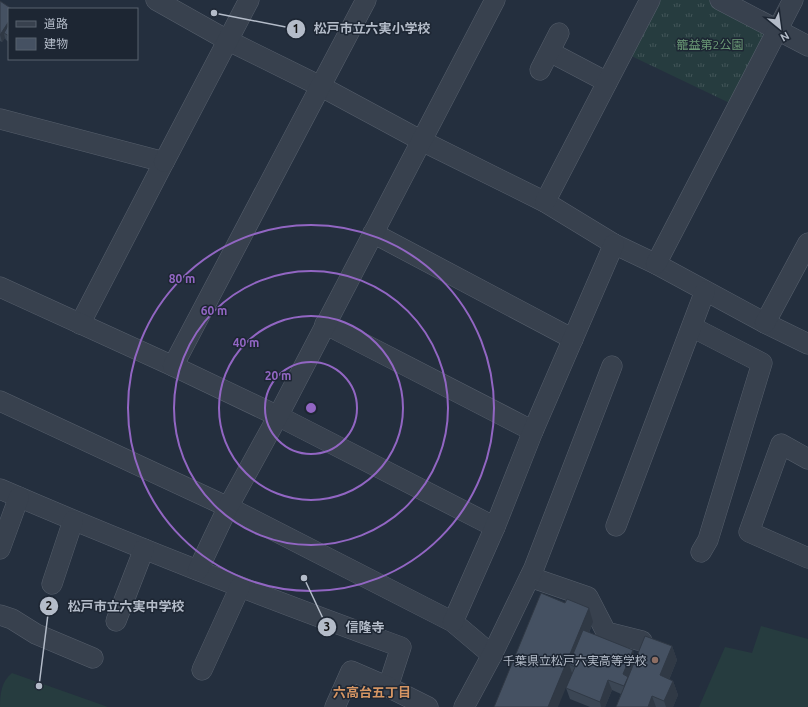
<svg xmlns="http://www.w3.org/2000/svg" width="808" height="707" viewBox="0 0 808 707" font-family="Ubuntu,'Noto Sans JP',sans-serif">
<style>
.grass{fill:url(#grass-tufts)}
.pitch{fill:#263c3f}
.lines{fill:none;stroke-linecap:round;stroke-linejoin:round}
.minor-casing{stroke:#565f6c;stroke-width:21}
.minor{stroke:#38414e;stroke-width:20}
.wall{fill:#3b4654}
.shaded-wall{fill:#303945}
.building{fill:#455162;stroke:#303945}
.ring{fill:none;stroke:#9266c3;stroke-width:2}
.education-dot{fill:#8d6e63;stroke:#1d2633;stroke-width:1.5}
.labels{text-anchor:middle;dominant-baseline:central;stroke-width:3;stroke-linejoin:round;paint-order:stroke}
.park-label{font-size:12px;fill:#6b9a76;stroke:#1d2633}
.poi-label{font-size:12px;fill:#b4bcc9;stroke:#1d2633;text-anchor:end}
.neighbourhood-label{font-size:13px;font-weight:bold;fill:#d59563;stroke:#1d2633}
.centre{fill:#9266c3;stroke:#1d2633;stroke-width:2}
.ring-label{font-size:12px;text-anchor:middle;font-weight:bold;fill:#9266c3;stroke:#1d2633;stroke-width:3;stroke-linejoin:round;paint-order:stroke}
.leader{fill:none;stroke:#b4bcc9;stroke-width:1.5}
.callout-dot{fill:#b4bcc9;stroke:#1d2633;stroke-width:1.5}
.mark-label{font-size:12px;text-anchor:middle;font-weight:bold;fill:#111}
.callout-label{font-size:13px;text-anchor:middle;font-weight:bold;fill:#b4bcc9;stroke:#1d2633;stroke-width:3;stroke-linejoin:round;paint-order:stroke}
</style>
<defs>
<pattern id="grass-tufts" width="24" height="20" patternUnits="userSpaceOnUse"><rect width="24" height="20" fill="#263c3f"/><path d="M3 7l-1-3M5 7V3M7 7l1-3M15 17l-1-3M17 17v-4M19 17l1-3" fill="none" stroke="#435659"/></pattern>
</defs>
<rect width="100%" height="100%" fill="#242f3e"/>
<!-- grass -->
<path class="grass" d="M650,0H720L778,30L738,107L623,52Z"/>
<!-- pitch -->
<g class="pitch">
<path d="M761,626L808,639V707H699L725,647L752,653Z"/>
<path d="M12,673L108,707H0C0,694 1,682 12,673Z"/>
</g>
<g class="lines">
<!-- minor casing -->
<g class="minor-casing">
<g id="minor">
<path d="M156,0L227,40L320,86L422,141L545,202L614,244L656,264L765,323L808,344"/>
<path d="M720,0L808,46"/>
<path d="M550,52L607,82"/>
<path d="M540,70L559,33"/>
<path d="M0,119L164,162L80,324"/>
<path d="M164,162L249,0"/>
<path d="M545,202L650,0"/>
<path d="M373,233L573,339"/>
<path d="M656,264L793,0"/>
<path d="M0,287L173,366L278,416L495,527"/>
<path d="M765,323L808,243"/>
<path d="M325,324L533,431"/>
<path d="M692,327L762,363L708,540L701,552"/>
<path d="M173,366L366,0"/>
<path d="M0,401L228,507L453,622L492,655"/>
<path d="M808,459L781,444L749,532L808,558"/>
<path d="M0,489C132,546 266,598 401,647L388,687L428,707"/>
<path d="M616,526L705,291"/>
<path d="M0,549L19,497"/>
<path d="M198,570L228,507L278,416L495,0"/>
<path d="M530,577L588,597L606,632L642,641"/>
<path d="M52,584L73,521"/>
<path d="M0,615L12,619L36,634L93,658"/>
<path d="M116,621L144,549"/>
<path d="M453,622L495,527L533,431L614,244"/>
<path d="M202,670L240,587"/>
<path d="M335,707L351,671L388,687"/>
<path d="M464,707L492,655L534,568L612,366"/>
</g>
</g>
<!-- minor -->
<use href="#minor" class="minor"/>
</g>
<!-- wall -->
<g class="wall">
<path d="M0,1L9,9V42L6,40L5,38L2,42L0,41Z"/>
<path d="M593,622L589,633L636,659L672,646L677,660L669,680L673,681L678,695L673,707H616L621,694L612,690L605,707H590L570,699L566,688L572,673L494,707Z"/>
</g>
<!-- shaded-wall -->
<g class="shaded-wall">
<path d="M9,21V32L4,33L5,38L2,42L0,35Z"/>
<path d="M589,608L593,622L575,667L569,664L572,673L558,707H548Z"/>
<path d="M672,646L677,660L665,689L660,675Z"/>
<path d="M633,650L636,661L630,678L623,674Z"/>
<path d="M608,680L612,690L605,707H601L600,702Z"/>
<path d="M673,681L678,695L673,707H666L664,701Z"/>
<path d="M652,696L656,707H648Z"/>
</g>
<!-- building -->
<g class="building">
<path d="M0,1L12,9H9V21L0,35Z"/>
<path d="M9,24V36L4,33Z"/>
<path d="M541,593L565,603L567,599L589,608L548,707H494Z"/>
<path d="M583,630L633,650L623,674L628,677L624,686L608,680L600,702L566,688L575,667L569,664Z"/>
<path d="M645,636L672,646L660,675L673,681L664,701L652,696L648,707H616Z"/>
</g>
<!-- distance rings -->
<g class="ring">
<circle cx="311" cy="408" r="46"/>
<circle cx="311" cy="408" r="92"/>
<circle cx="311" cy="408" r="137"/>
<circle cx="311" cy="408" r="183"/>
</g>
<!-- markers -->
<circle class="education-dot" cx="655" cy="660" r="4"/>
<g class="labels">
<!-- park labels -->
<g class="park-label">
<text x="710" y="44">籠益第2公園</text>
</g>
<!-- poi labels -->
<g class="poi-label">
<text x="647" y="660">千葉県立松戸六実高等学校</text>
</g>
<!-- neighbourhood labels -->
<g class="neighbourhood-label">
<text x="372" y="692">六高台五丁目</text>
</g>
</g>
<circle cx="311" cy="408" r="6" class="centre"/>
<g class="ring-label">
<text x="182" y="283">80 m</text>
<text x="214" y="315">60 m</text>
<text x="246" y="347">40 m</text>
<text x="278" y="380">20 m</text>
</g>
<!-- callouts -->
<path class="leader" d="M214 13L296 29M39 686L49 606M304 578L327 627"/>
<g class="callout-dot">
<circle cx="214" cy="13" r="4"/>
<circle cx="39" cy="686" r="4"/>
<circle cx="304" cy="578" r="4"/>
<circle cx="296" cy="29" r="10"/>
<circle cx="49" cy="606" r="10"/>
<circle cx="327" cy="627" r="10"/>
</g>
<g class="mark-label">
<text x="296" y="33">1</text>
<text x="49" y="610">2</text>
<text x="327" y="631">3</text>
</g>
<g class="callout-label">
<text x="372" y="33">松戸市立六実小学校</text>
<text x="126" y="611">松戸市立六実中学校</text>
<text x="365" y="632">信隆寺</text>
</g>
<!-- legend -->
<rect x="8" y="8" width="130" height="52" fill="#1d2633" stroke="#59626f"/>
<rect x="16" y="21" width="20" height="6" fill="#38414e" stroke="#59626f"/>
<text x="44" y="28" font-size="12" fill="#b4bcc9">道路</text>
<rect x="16" y="38" width="20" height="12" fill="#455162" stroke="#59626f"/>
<text x="44" y="48" font-size="12" fill="#b4bcc9">建物</text>
<!-- north arrow -->
<g transform="translate(780 28) rotate(151)" stroke="#1d2633" stroke-width="3" paint-order="stroke">
<path d="M0-3L7 15L0 10L-7 15Z" fill="#b4bcc9"/>
<text y="-6" font-size="11" font-weight="bold" text-anchor="middle" fill="#b4bcc9">N</text>
</g>
</svg>
